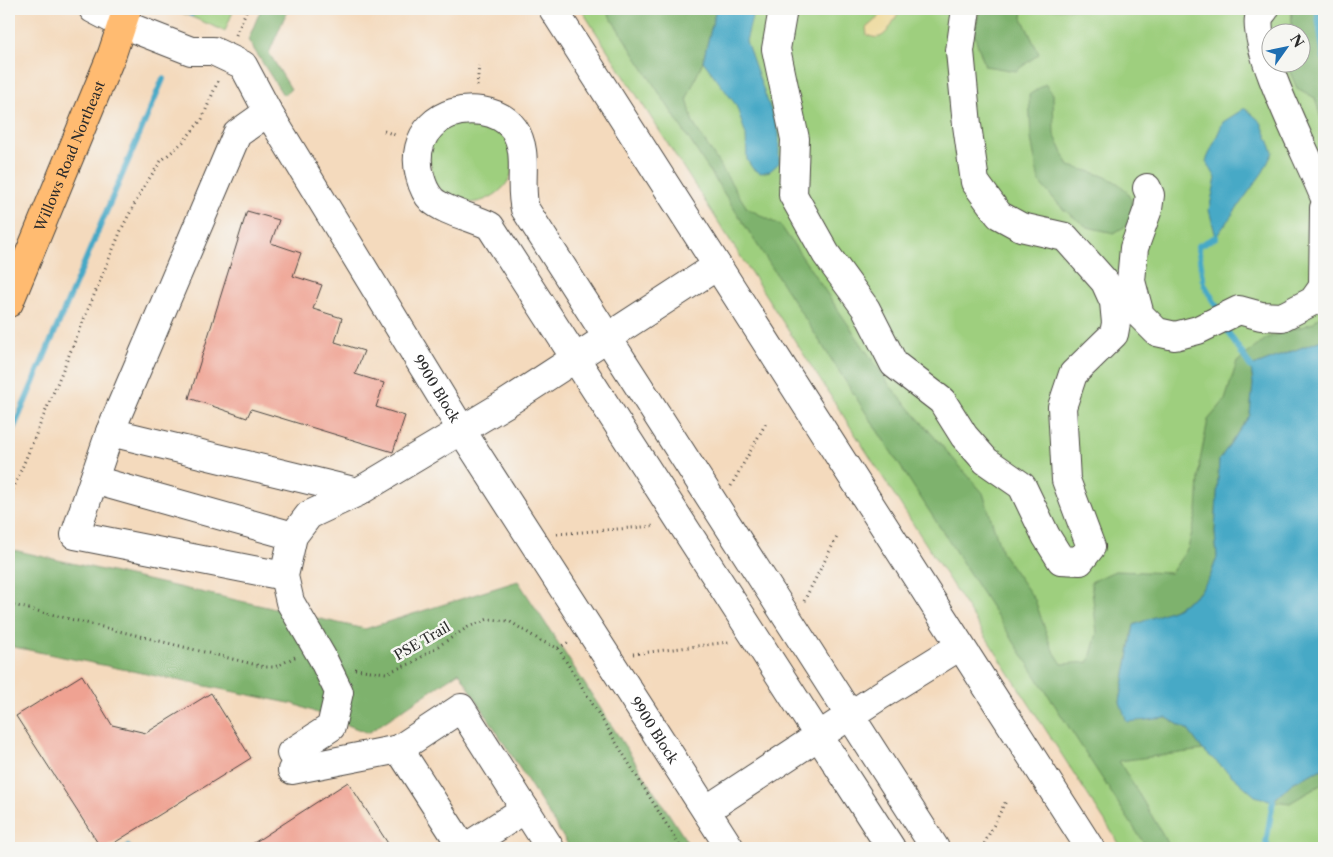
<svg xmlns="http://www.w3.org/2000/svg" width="1333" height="857" viewBox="0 0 1333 857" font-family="'Libre Caslon Text',serif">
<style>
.green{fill:#9ecf7e;stroke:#647d54;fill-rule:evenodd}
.forest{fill:#7eb26d;stroke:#546e4c}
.sand{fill:#eeda9e;stroke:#8c8264}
.water{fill:#46a9c6;stroke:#386a78}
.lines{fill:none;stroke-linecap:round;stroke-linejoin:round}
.stream{stroke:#46a9c6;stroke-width:6}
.building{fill:#efa292}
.minor-casing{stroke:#494541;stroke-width:30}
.major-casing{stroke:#494541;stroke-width:30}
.path{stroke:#494541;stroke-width:3;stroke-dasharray:1 4;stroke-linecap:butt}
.minor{stroke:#fff;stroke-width:28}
.major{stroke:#ffbb71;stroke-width:28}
.labels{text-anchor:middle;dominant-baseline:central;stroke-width:5;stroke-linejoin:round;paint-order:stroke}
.street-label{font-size:14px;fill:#2b2b2b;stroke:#f6f6f2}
</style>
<rect width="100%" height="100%" fill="#f6f6f2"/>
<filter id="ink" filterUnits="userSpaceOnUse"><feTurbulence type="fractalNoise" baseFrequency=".02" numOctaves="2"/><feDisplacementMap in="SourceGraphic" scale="10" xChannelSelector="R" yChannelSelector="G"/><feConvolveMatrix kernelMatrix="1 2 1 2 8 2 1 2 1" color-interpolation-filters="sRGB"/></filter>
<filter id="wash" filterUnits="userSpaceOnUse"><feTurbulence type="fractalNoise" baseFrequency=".0096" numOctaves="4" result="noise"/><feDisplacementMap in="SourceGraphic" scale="20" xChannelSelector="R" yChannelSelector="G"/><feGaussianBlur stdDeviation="1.12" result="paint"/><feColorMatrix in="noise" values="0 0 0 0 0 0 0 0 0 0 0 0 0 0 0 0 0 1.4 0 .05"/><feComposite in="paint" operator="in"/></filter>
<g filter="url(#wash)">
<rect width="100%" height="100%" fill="#f4dabd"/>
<!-- green -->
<g class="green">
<path d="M180,9H234L225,31L182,13Z"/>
<path d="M581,9H1324V848H1122ZM1270,32H1300V62H1270Z"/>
<path d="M475,114L510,141C511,150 514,163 512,172C506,194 477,209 456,200C448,197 440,189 434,184L427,146L434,132Z"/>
</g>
<!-- forest -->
<g class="forest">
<path d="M261,9H288L269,53L291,89L283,95L248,40Z"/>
<path d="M605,9H716L703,61L687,98L693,123L747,208L781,226L890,386L983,493L1002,553L1035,600L1051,647L1062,664L1089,662L1097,633L1091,582L1115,571L1171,573L1188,548L1197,512L1200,461L1208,420L1225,400L1237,362L1267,338L1313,323L1324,311V339L1251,367L1253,384L1250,415L1219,460L1215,532L1217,557L1210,577L1199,593L1177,608L1134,625L1120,702L1167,718L1188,730L1203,750L1119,761L1171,848H1147Z"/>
<path d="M980,9H1023L1022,18L1039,54L1016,71L985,66L974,34Z"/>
<path d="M1292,9H1324V129L1315,98L1297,88L1286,63L1300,62V32H1291Z"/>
<path d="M1045,84L1053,94L1054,134L1069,166C1090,172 1128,178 1132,204C1133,209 1130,218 1129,224L1114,233L1087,227L1063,209L1039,182L1031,138L1029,95Z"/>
<path d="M9,549L365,629L518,581L691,848H570L459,672L368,733L294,704L9,646Z"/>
<path d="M1324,768V783L1290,803L1273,801L1292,783Z"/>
</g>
<!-- sand -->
<path class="sand" d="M888,9H901C891,22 887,45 867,35L866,28Z"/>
<!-- water -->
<g class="water">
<path d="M716,9H754L746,41L779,133V163L770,171L761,173L753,169L747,160L746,135L736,105L703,61Z"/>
<path d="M1245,108L1261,122L1273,152L1263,172L1216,237L1209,210L1216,178L1206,161L1223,122Z"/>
<path d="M1324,339V768L1292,783L1273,801L1255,796L1203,750L1188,730L1167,718L1127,722L1120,702L1134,625L1177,608L1199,593L1210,577L1217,557L1215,532L1219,460L1250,415L1253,384L1251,367Z"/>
</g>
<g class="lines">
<!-- stream -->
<g class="stream">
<path d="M1317,9L1324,58"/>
<path d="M191,14L193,9"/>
<path d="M1216,237L1198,246L1204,284L1220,312"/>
<path d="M1223,325L1251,367"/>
<path d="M9,439L163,79"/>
<path d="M127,848L128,847"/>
<path d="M1269,848L1266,843L1273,801"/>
</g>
</g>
<g id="blocks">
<!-- building -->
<g class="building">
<path d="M247,211L279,220L271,243L301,253L293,276L322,285L313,309L342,318L335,342L364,351L355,374L384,383L376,407L405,416L393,452L251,409L247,418L189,398Z"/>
<path d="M82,675L112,725L146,733L211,693L251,758L106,848H101L16,716Z"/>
<path d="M348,782L391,848H246Z"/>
</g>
</g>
</g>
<g filter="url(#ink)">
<use href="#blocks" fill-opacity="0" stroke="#494541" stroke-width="1"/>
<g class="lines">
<!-- minor casing -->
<g class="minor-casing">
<g id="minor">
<path id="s1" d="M93,9L122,24L191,51H213L243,65L268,112L469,442L730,848"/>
<path d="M553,9L1090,848"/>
<path d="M783,9L776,49L795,139L793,195L826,254L866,309L894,364L942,401L964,436L986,461L1022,486L1046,536L1061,560L1080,561L1091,547L1066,480L1062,407L1073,374L1114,334L1116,323L1114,302L1105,282L1065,237L1021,227L999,215L975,182L967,125L960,51L966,9"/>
<path d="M1265,9C1263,12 1260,15 1259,18C1253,51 1310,160 1324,196"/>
<path d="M268,112L237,134L110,432L75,535L284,576"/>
<path d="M1147,188L1150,195L1148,209L1134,248L1131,281L1140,315L1157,332L1175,336L1198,330L1239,310L1261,316L1282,317L1313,301L1323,287L1324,208"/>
<path d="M110,432L358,492"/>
<path d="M94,480L293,536"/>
<path d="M399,749L463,848"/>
<path d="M291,753L331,727L339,692L322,657L290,602L284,576L293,536L309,515L358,492L505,404L717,266"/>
<path d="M292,770L399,749L461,708L525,809L465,848"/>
<path d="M525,809L550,848"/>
<path d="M706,810L881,695L960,646"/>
<path d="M891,848L490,226C473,217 445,212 432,200C426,194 422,184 420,176C409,135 440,105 482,111C494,113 506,118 514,129C530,153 518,182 525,209L935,848"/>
</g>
</g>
<!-- major casing -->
<g class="major-casing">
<g id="major">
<path id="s2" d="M9,303L112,54L127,9"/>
</g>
</g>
<!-- path -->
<g class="path">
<path d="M236,35L247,9"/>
<path d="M477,86L479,66"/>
<path d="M384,131L398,136"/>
<path d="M731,486L766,423"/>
<path d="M9,499L122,228L143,188L161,161L183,142L202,119L218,81"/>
<path d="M557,534L655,526"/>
<path d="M804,601L838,535"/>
<path d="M9,604L265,667H275L295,657"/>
<path d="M558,648L569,642"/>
<path d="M633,654L729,642"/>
<path d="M355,669L386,673L412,663L468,627L488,619L509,621L541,641L558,648L681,848"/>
<path d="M982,848L1007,799"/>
</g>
<!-- minor -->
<use href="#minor" class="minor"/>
<!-- major -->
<use href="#major" class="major"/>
</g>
</g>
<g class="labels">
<!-- street labels -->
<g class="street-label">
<text stroke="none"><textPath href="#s2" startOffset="159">Willows Road Northeast</textPath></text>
<text stroke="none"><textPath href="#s1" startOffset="539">9900 Block</textPath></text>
<text transform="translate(422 641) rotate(-30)">PSE Trail</text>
<text stroke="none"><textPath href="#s1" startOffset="944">9900 Block</textPath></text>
</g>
</g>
<!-- margin -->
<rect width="1333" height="857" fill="none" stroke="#f6f6f2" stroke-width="30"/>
<!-- north arrow -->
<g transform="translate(1286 48) rotate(57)"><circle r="24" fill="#f6f6f2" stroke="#a5a5a2"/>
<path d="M0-4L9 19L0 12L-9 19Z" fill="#1f6fb2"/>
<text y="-8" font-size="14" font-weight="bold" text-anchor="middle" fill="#2b2b2b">N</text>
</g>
</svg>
